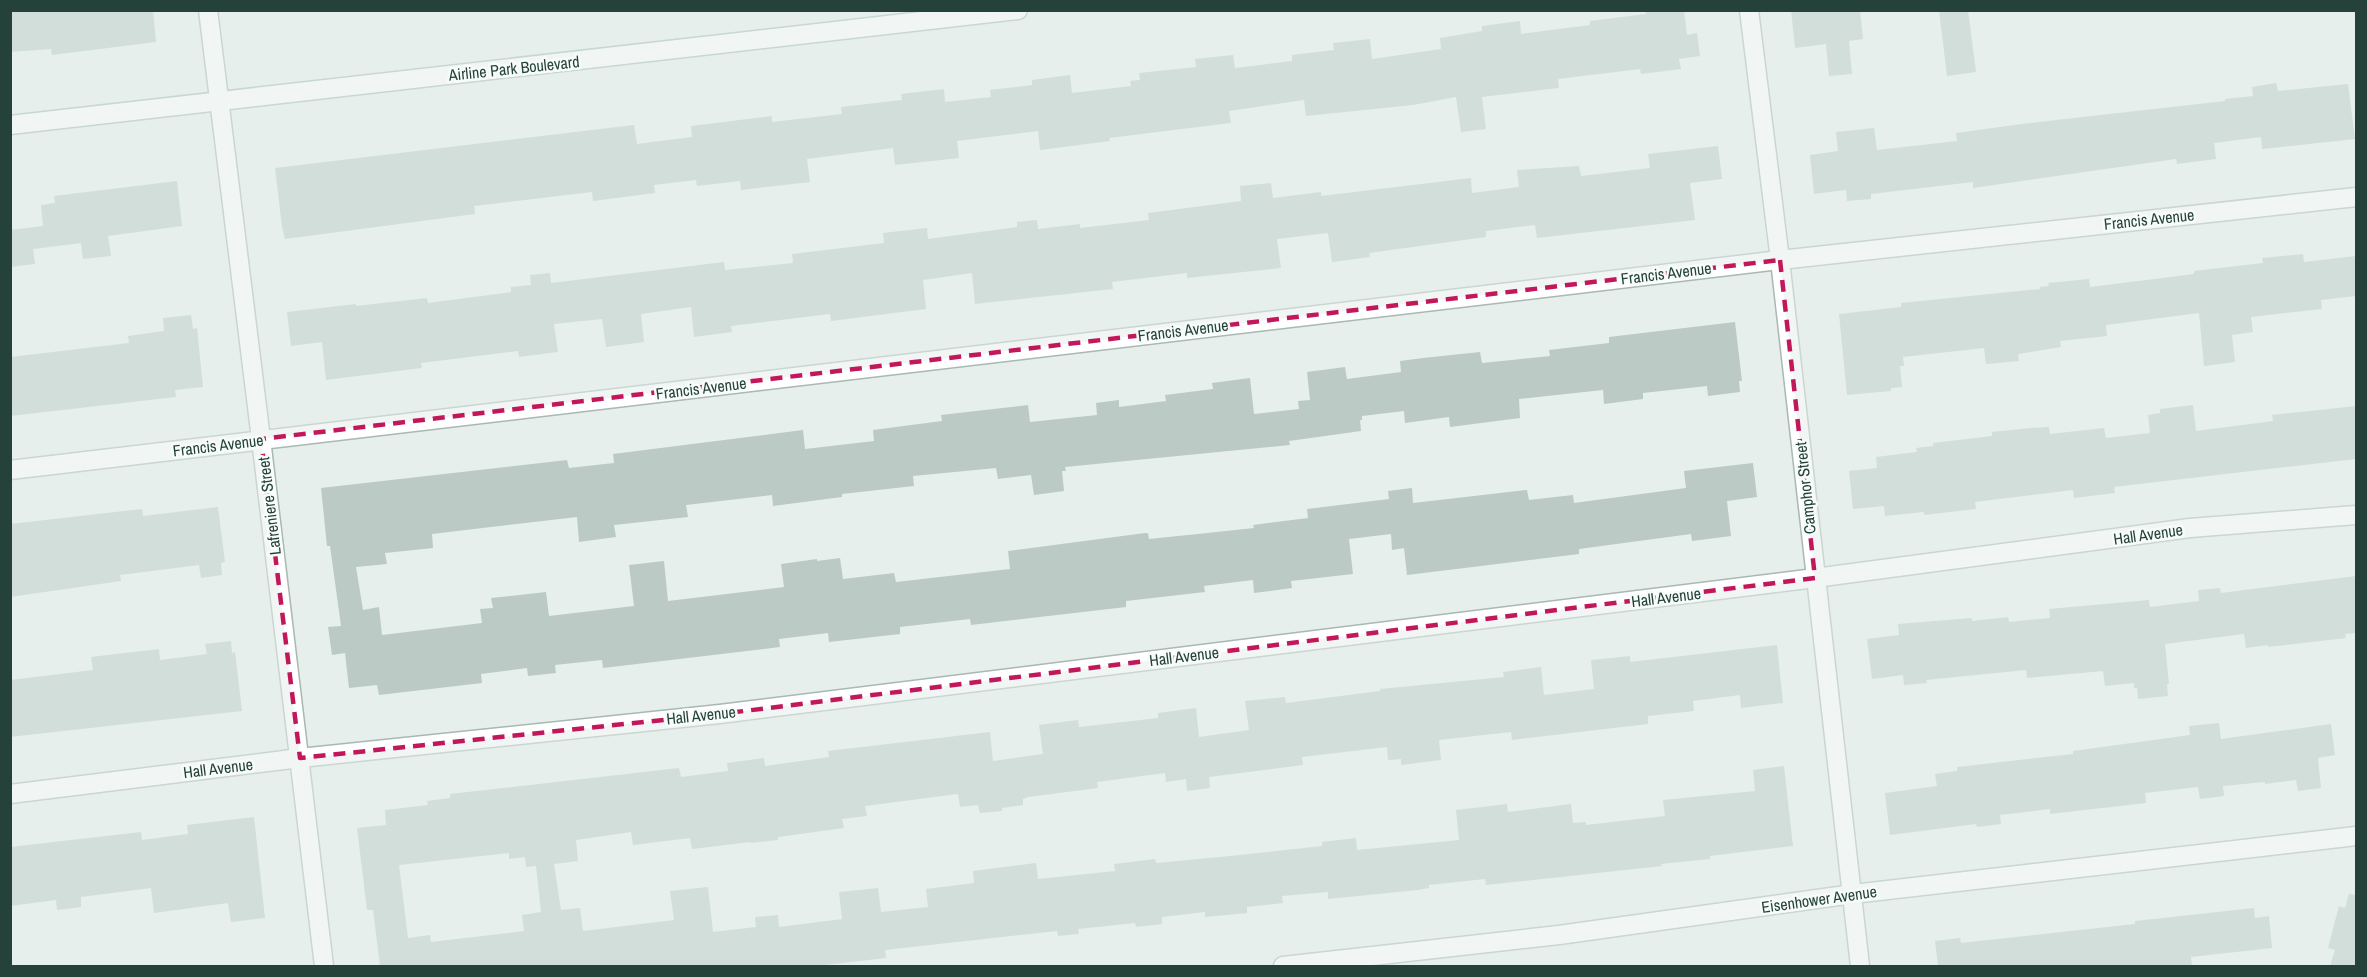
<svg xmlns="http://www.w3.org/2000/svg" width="2367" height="977" viewBox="0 0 2367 977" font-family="'Archivo Narrow',sans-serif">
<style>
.building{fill:#bbcac4;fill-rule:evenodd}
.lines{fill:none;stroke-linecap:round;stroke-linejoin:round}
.street-casing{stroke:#a8b8b2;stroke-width:21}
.secondary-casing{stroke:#a4bbb3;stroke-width:21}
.street{stroke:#fff;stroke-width:18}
.secondary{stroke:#fff;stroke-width:18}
.marked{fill:none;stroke:#c2185b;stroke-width:4.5;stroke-dasharray:12 8;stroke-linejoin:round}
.labels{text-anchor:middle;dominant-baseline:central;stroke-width:5;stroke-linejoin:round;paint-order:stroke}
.street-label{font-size:16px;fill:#24423a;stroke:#f7fbf9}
</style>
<rect width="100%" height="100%" fill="#e6efeb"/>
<!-- building -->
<g class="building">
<path d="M10,10H153L156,42L52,55L51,49L10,52Z"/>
<path d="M1645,10H1684L1687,35L1697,33L1700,56L1679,59L1681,69L1641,74L1640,69L1558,79L1559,88L1482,97L1486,129L1461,132L1456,97L1413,105L1306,116L1304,100L1229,111L1231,123L1109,138L1110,141L1040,150L1038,131L957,141L959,158L895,165L893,148L807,159L810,182L741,190L740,181L697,186L696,180L654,185L655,193L593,201L592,192L474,206L475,214L285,239L282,227L275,168L634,125L637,144L692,137L691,126L772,116V122L842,114L841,107L902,100L901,94L944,89L945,102L991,97L990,90L1032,85V80L1070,75L1072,93L1131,86L1130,81L1140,80L1139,73L1196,67L1195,59L1233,55L1235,68L1292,61V55L1334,50L1333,43L1370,39L1372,59L1441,49L1440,38L1482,31V26L1520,21L1521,34L1590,25V21L1646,14Z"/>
<path d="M1791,10H1860L1863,39L1849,41L1852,74L1829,76L1826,44L1795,48Z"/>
<path d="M1939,10H1968L1976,72L1947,76Z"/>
<path d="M2276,83L2278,91L2348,84L2355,139L2262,149L2261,137L2214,143L2216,159L2177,164L2176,159L1973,188V182L1871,194V199L1847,201L1846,190L1814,194L1810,155L1838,151L1836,132L1874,128L1877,150L1957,141L1956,133L2022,124L2225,101V99L2253,96L2252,87Z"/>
<path d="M1718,146L1722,179L1690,183L1695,220L1537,238L1535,225L1486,231V237L1369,253L1370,257L1332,262L1328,233L1277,239L1281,268L1187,278V273L1112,282L1113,289L975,304L972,273L923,280L926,309L831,321L830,314L731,326L732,332L694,337L691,307L641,314L644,342L606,347L602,319L554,324L558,352L519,357L518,351L421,363L422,368L326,380L322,342L291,346L287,312L356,304V306L427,298L428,303L511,292V287L531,285L530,275L550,273L551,283L724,262L725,270L793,263L792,254L884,243L883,233L927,228L928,239L1017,227V222L1037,220L1038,229L1080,224V228L1149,220L1148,213L1241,201L1240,186L1271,183L1273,198L1321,192V196L1471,178L1472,193L1519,187L1517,170L1579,166L1581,176L1650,168L1648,154Z"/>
<path d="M177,181L182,226L108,236L111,256L83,259L81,243L33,249L35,264L10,267V230L43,226L41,205L55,203L54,196Z"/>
<path d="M2303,254L2304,262L2356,256V296L2321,300L2322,309L2251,317L2253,332L2232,335L2235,362L2204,366L2199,313L2106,325L2107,336L2060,341L2061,347L2018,354L2019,361L1986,364L1984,348L1903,357L1904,366H1900L1902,387L1891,388V391L1847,395L1839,314L1901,307V303L2040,289V287L2049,286L2048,283L2089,279L2090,287L2194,274V271L2263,263L2262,258Z"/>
<path d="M191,315L193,329L197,328L203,387L175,390L176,397L10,416V357L129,343L128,336L164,331L163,318Z"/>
<path d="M1735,322L1742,381H1739L1740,392L1708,396L1707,386L1643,393V399L1604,404L1603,390L1519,399L1520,418L1450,427L1449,417L1405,423L1404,411L1362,416V420H1360L1361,431L1289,441L1290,445L1065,467L1066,471H1062L1064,491L1034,495L1031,475L998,479L996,468L913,476L914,486L842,494V497L773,506L772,495L686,505L688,517L614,525L616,537L579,542L577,517L432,534L433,548L385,553L387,564L356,567L363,610L379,607L382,635L482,623L480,609L493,608L491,598L546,592L549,616L634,606L629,565L664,561L668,601L784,587L781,564L817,559V561L840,558L843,579L894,573L896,582L1010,569L1008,551L1145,533H1148L1149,539L1198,534L1254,528L1253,525L1308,518L1307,509L1389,499L1388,491L1412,488L1413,503L1527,490L1529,500L1573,495L1574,503L1686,488L1684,471L1753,463L1757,497L1727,501L1731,536L1692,541L1691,534L1579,549V554L1407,575L1404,548L1392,550L1391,534L1349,539L1353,574L1291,581L1292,588L1254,593L1253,580L1204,586L1205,592L1126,601V607L971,625L970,619L900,627V634L829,642L828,633L779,639L780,647L603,668L602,660L555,665L556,673L528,676L527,668L481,674L482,683L379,695L377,685L349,688L345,653L332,655L328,627L341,626L330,546H327L321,488L567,460L569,468L614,463L613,454L803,430L805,449L874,441L873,430L942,421L941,415L1028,405L1030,422L1097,415L1096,403L1119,400V407L1166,401L1165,395L1213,389L1212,383L1250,378L1254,414L1299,409L1298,401L1310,400L1307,372L1345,367L1347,379L1401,372L1400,361L1423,358L1480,352L1482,363L1550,356L1549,350L1609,343V337Z"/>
<path d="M2193,405L2196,431L2273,421L2272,415L2356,406V459L2114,487L2115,493L2074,498L2073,490L1975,502L1976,509L1924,515V512L1885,516L1884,506L1853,509L1849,471L1877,468L1876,457L1917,452L1916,448L1933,446V443L1992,436V432L2031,428L2049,427L2050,434L2104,428L2106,438L2150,433L2148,415L2160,413V409Z"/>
<path d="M218,507L225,562L221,563L222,575L201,578L199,565L120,575L121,581L10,597V524L142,509L143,516Z"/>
<path d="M2356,576V633L2345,634L2346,638L2268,647V645L2246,648L2244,634L2165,644L2169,684H2167L2168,696L2138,699L2137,688H2134V683L2105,686L2103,671L2027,678L2026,670L1926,680L1927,683L1904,685L1903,675L1872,679L1867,639L1899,635L1898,624L1972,618V621L2008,617L2009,622L2050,618L2049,609L2149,600L2150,607L2199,601L2198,590L2220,588L2221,593Z"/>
<path d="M231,641L232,653L235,652L242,711L10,737V680L93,670L91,657L159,649L160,660L207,654L205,644Z"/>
<path d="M1777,645L1783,703L1741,708L1740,695L1693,701L1694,711L1648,716V724L1512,740L1511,732L1439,740L1441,760L1401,765V759L1388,760L1387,747L1302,757L1303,765L1209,777L1210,788L1187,791L1186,779L1166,782L1165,773L1097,782L1098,788L1028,797L1023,799V805L1002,808V811L980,813L978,805L960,807L958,794L865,806L867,816L842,819L844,828L778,837V840L751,843V842L692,849L690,838L633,845L631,832L576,840L578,861L554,864L561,910L580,908L583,931L674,920L670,891L708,887L713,932L756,927L755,917L778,915L779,927L842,919L839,892L878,888L881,912L928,907L926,889L974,883L973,871L1036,863L1038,879L1115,871L1114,864L1155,859L1156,863L1230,856L1322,846V842L1356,838L1357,850L1459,840L1456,810L1507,804L1508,812L1571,804L1573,823L1586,822V825L1665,816L1663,800L1755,791L1753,770L1784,766L1793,846L1710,856V859L1661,864L1662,866L1486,885L1485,879L1429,885V888L1418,890L1328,899V892L1282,896L1283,903L1247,907V913L1205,917V912L1162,917V924L1136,927L1135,923L1078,929L1079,934L1058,936L1057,931L885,950L886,958L816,966H380L373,910H367L357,828L386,825L385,810L428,805L427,801L450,798V794L679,768L681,777L728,771L727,763L764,758L765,766L829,757L828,751L990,732L993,761L1043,754L1039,725L1078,720L1079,727L1158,718V713L1196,708L1199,737L1249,730L1245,701L1285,697L1286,703L1380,691V689L1504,677L1503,672L1541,667L1544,695L1594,689L1591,660L1630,656V662ZM509,853V859L525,857L526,867L536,866L541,912L522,915L524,931L431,942L430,935L408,938L399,865Z"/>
<path d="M2219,723L2221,739L2331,724L2335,755L2318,758L2321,788L2298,791L2296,780L2265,784V782L2223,786L2224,796L2200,799L2198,787L2145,793L2146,803L2050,814V809L2000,815L2001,824L1977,827L1976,824L1890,835L1885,793L1937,786L1935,774L1957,771V767L2073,754V751L2190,735L2189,726Z"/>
<path d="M254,817L265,918L231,922L228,903L154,913L151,888L81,897V907L57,910L56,900L10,906V847L141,832L142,840L188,834L187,825Z"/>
<path d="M2349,894L2356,895V966H2330L2335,950L2328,948L2339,906L2345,908Z"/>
<path d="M2254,908L2255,918L2269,916L2272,948L2191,957L2192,966H1938L1935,941L1960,938L1961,943L2135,924V921Z"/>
</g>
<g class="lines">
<!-- street casing -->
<g class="street-casing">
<g id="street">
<path d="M208,10L261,439L324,966"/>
<path d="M1749,10L1780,260L1860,966"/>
<path d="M10,470L1780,260L2356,197"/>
<path d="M10,794L300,758L720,714L1815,578L2190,528L2356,515"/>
<path d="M1283,966L1559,935L1853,894L2356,836"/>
</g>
</g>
<!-- secondary casing -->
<g class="secondary-casing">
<path id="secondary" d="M10,125L1018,10"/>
</g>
<!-- street -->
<use href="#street" class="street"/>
<!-- secondary -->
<use href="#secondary" class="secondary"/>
</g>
<!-- marked area -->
<path d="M0 0H2367V977H0ZM1780,260L1815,578L720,714L300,758L261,439Z" fill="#e6efeb" fill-opacity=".55" fill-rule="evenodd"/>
<path class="marked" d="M1780,260L1815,578L720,714L300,758L261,439Z"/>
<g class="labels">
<!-- street labels -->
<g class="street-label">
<text transform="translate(514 68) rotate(-6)">Airline Park Boulevard</text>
<text transform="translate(2149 219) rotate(-6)">Francis Avenue</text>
<text transform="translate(1666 273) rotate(-7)">Francis Avenue</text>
<text transform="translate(1183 330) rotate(-7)">Francis Avenue</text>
<text transform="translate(701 388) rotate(-7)">Francis Avenue</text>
<text transform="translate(218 445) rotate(-7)">Francis Avenue</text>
<text transform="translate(1805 488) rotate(-96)">Camphor Street</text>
<text transform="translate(269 506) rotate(-97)">Lafreniere Street</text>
<text transform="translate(2148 534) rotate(-8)">Hall Avenue</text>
<text transform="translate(1666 597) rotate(-7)">Hall Avenue</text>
<text transform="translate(1184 656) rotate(-7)">Hall Avenue</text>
<text transform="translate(701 715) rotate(-6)">Hall Avenue</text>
<text transform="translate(218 768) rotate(-7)">Hall Avenue</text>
<text transform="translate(1819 899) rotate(-8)">Eisenhower Avenue</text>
</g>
</g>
<!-- border -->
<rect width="2367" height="977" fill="none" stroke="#24423a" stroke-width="24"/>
</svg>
